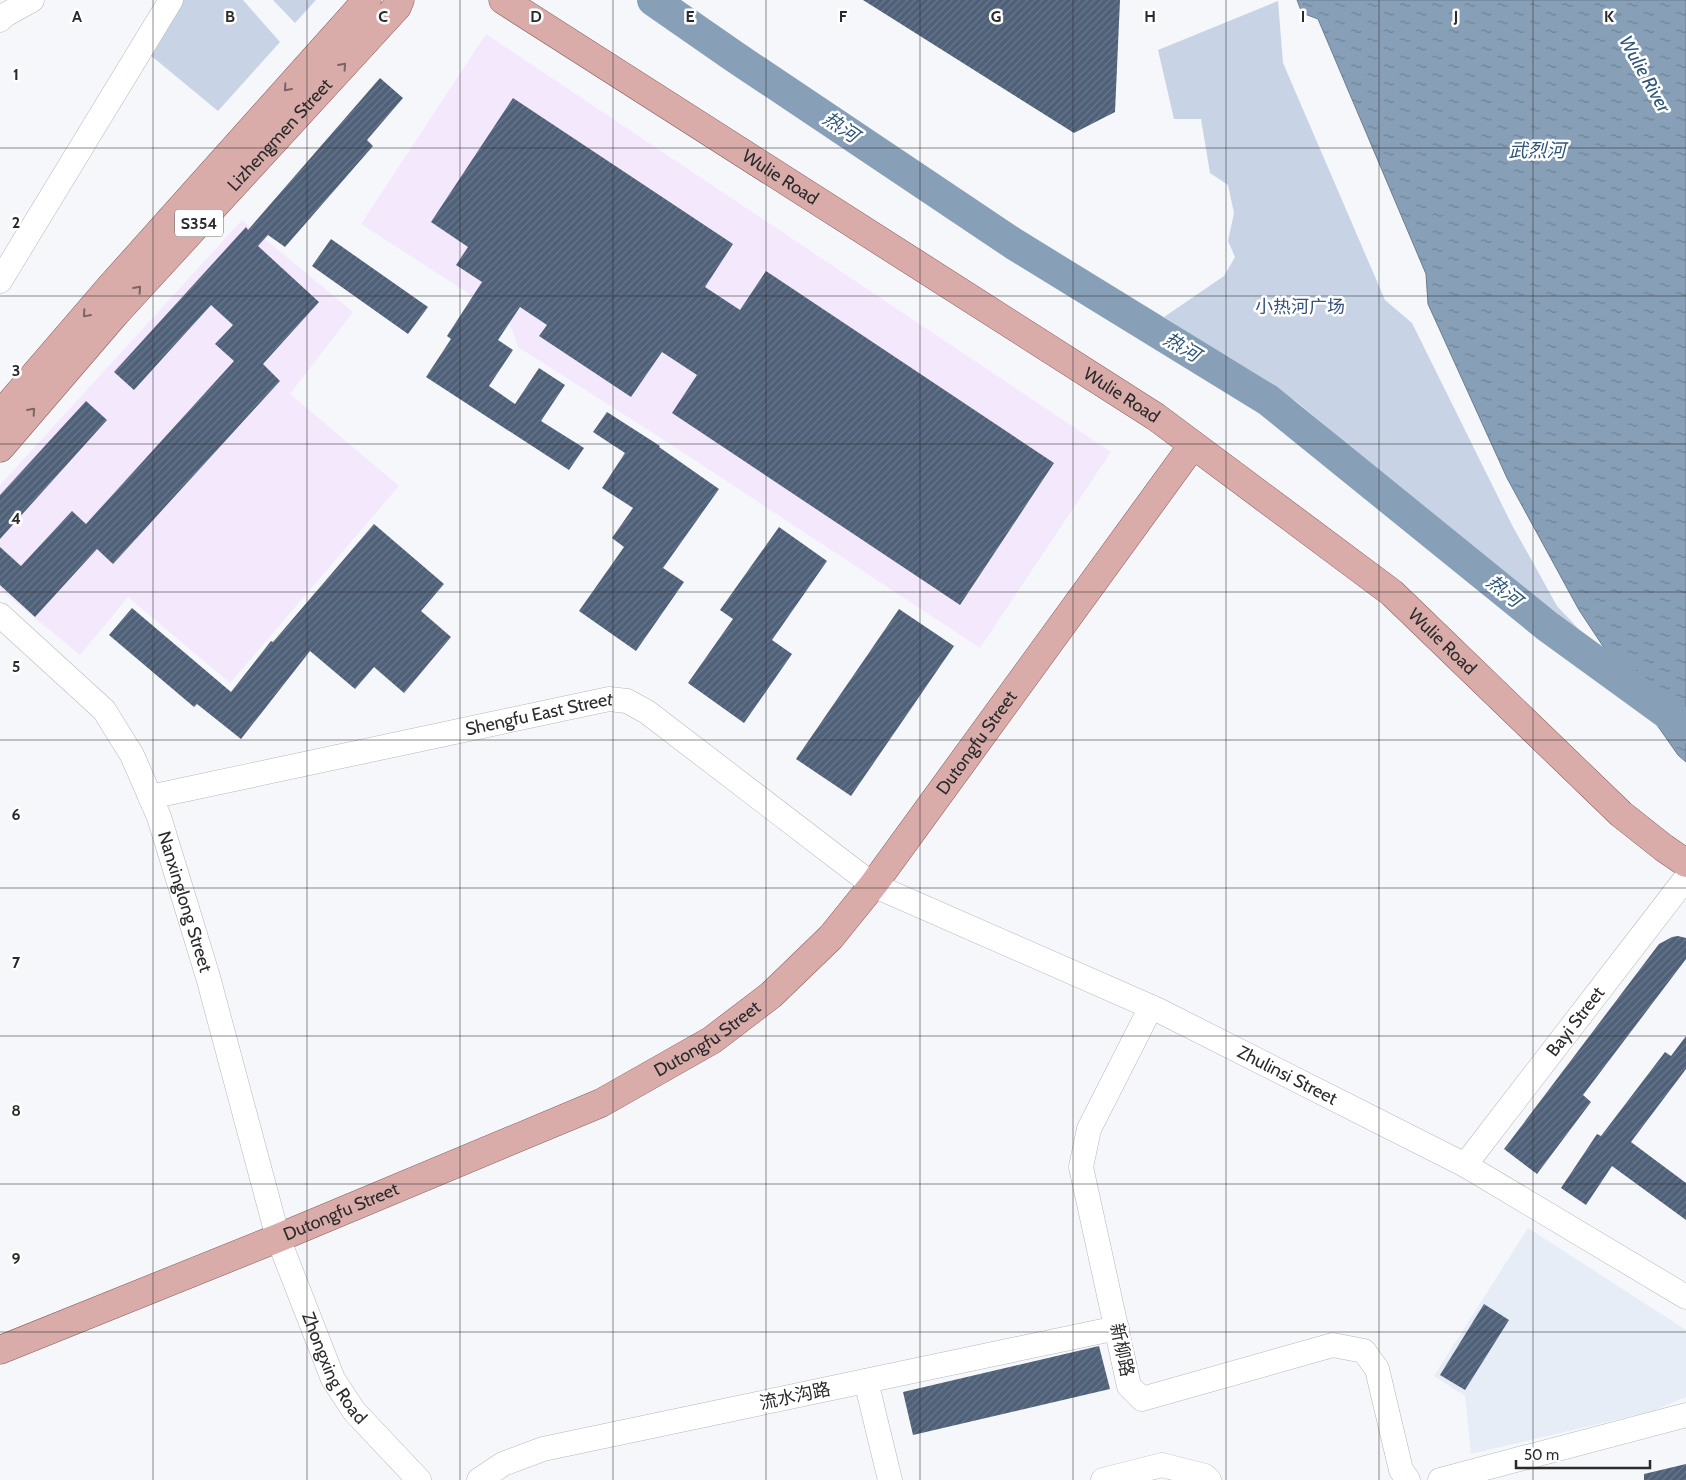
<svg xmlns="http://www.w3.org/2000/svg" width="1686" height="1480" viewBox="0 0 1686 1480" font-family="Cabin,'Noto Sans SC',sans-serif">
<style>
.commercial{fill:#f4e8fd}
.built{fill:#e6edf6}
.green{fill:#c8d4e6}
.water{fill:url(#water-ripples);stroke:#6b7d8e}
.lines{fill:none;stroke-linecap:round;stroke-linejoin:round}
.river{stroke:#87a0b8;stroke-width:32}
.building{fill:url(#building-hatch)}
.minor-casing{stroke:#b5b7ba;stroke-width:25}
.major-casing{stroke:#8b5b5a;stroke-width:29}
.minor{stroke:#fff;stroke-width:24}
.major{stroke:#d9acaa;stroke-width:28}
.oneway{stroke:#796565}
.grid{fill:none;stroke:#2b2b2c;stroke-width:1;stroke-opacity:0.55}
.labels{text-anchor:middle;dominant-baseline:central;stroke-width:5;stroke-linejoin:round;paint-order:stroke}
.shield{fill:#fff;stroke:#6b6b6b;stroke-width:1}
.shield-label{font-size:16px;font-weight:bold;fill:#2b2b2c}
.street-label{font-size:18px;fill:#2b2b2c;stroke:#fff}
.park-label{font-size:18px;fill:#365179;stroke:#fff}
.water-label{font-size:19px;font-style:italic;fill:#2e567a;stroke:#fff}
.grid-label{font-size:16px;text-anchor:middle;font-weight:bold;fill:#2b2b2c;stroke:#fff;stroke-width:5;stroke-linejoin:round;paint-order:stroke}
</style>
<defs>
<pattern id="water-ripples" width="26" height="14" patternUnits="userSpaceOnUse" patternTransform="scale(1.25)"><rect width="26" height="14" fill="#87a0b8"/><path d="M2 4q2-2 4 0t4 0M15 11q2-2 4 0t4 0" fill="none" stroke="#6f8396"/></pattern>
<pattern id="building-hatch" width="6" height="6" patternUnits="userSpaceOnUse" patternTransform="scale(1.25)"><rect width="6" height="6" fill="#4f6079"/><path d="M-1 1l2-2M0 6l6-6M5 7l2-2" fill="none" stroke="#6b788b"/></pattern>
</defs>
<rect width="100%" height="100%" fill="#f5f7fa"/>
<!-- commercial -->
<g class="commercial">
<path d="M486,34L1111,452L980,648L667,442L518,347L508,319L361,224Z"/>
<path d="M242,220L353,312L290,394L399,486L230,683L128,597L80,655L0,589V485Z"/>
</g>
<!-- built -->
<path class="built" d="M1528,1228L1686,1330V1397L1653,1411L1471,1454L1465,1396L1434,1376Z"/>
<!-- green -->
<g class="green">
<path d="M182,0H243L280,42L218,111L149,54Z"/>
<path d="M273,0H316L295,23Z"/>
<path d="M1278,1L1283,63L1385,300L1412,323L1512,525L1557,606L1622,675L1297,402L1164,317L1224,276L1235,257L1228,241L1234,213L1228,185L1210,173L1201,119H1174L1158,50Z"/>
</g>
<!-- water -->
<path class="water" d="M1297,0H1686V762L1678,755L1622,675L1579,610L1507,478L1428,304L1426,274L1318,19L1302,13Z"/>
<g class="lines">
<!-- river -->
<path class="river" d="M653,0L735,57L1014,244L1268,400L1547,626L1686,727"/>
</g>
<!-- building -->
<g class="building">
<path d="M863,0H1120L1115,112L1074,133Z"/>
<path d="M380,78L403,98L367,140L373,146L285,247L268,235L258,246L319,302L263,364L280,381L113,564L97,549L35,617L0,585V547L21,566L72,511L86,524L234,361L215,344L233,325L211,305L134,390L114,372L246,227L248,230Z"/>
<path d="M513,98L733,244L705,287L740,310L766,271L1054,463L960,605L672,413L697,375L662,352L631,397L539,336L547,325L520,307L498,340L513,350L489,386L515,404L539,368L565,385L541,421L584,448L569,470L426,377L451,339L447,336L482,282L456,265L468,247L431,222Z"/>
<path d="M331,239L428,307L408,334L312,266Z"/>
<path d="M86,401L107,420L0,539V495Z"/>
<path d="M607,412L660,446L659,447L719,489L663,568L684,582L636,651L579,611L624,547L612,538L633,508L602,488L625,453L593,432Z"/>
<path d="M374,524L444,584L421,611L451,637L404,693L374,667L355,689L310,651L241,739L197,704L194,707L109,635L132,608L231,692L271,641L273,642Z"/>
<path d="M779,527L827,561L772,640L792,654L744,723L688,683L733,619L720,610Z"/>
<path d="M899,609L954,646L851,796L796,759Z"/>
<path d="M1678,936L1686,938V959L1583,1095L1591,1102L1537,1174L1504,1149L1659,944L1672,937Z"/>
<path d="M1686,1036V1069L1631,1142L1686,1183V1220L1612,1166L1586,1205L1561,1188L1597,1134L1601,1136L1665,1052L1671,1056Z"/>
<path d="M1484,1304L1509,1320L1465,1390L1440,1375Z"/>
<path d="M1099,1346L1110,1389L913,1435L903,1392Z"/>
<path d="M1686,1464V1480H1644V1474Z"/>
</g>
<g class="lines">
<!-- minor casing -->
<g class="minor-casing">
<g id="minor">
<path d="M0,20L5,15L32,0"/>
<path d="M0,281L171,0"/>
<path id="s1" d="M0,615L104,710L132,755L159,817L208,977L278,1238L333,1379L354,1411L419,1480"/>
<path id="s2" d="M150,797L609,699L627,701L647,712L873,885L1158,1010L1465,1165L1686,1297"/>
<path d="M1151,1007L1089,1129L1081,1167L1129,1386L1142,1399L1333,1345L1364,1351L1377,1369L1401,1470L1408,1480"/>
<path id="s3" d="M1465,1165L1686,878"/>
<path d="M866,1381L890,1480"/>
<path d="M479,1480L503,1464L543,1449L1117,1328"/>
<path d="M1103,1480L1162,1465L1205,1476L1209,1480"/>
<path d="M1440,1480L1686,1415"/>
</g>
</g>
<!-- major casing -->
<g class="major-casing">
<g id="major">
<path id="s4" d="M503,0L1156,417L1392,593L1621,814L1664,848L1686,863"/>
<path d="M0,415L111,286L367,0"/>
<path id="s5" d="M0,448L116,313L397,7L400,0"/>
<path id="s6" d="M0,1350L278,1238L601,1103L712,1040L771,995L831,937L873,885L1193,445"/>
</g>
</g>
<!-- minor -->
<use href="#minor" class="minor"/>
<!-- major -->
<use href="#major" class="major"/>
</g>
<!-- one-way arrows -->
<defs><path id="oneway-chevron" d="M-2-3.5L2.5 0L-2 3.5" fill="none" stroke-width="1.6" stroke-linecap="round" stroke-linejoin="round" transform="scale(1.25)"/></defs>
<g class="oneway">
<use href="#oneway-chevron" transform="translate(343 66) rotate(-48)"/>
<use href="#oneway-chevron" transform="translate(287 88) rotate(132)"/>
<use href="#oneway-chevron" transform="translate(138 289) rotate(-48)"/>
<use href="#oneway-chevron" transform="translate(86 314) rotate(131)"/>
<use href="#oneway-chevron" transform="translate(32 411) rotate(-49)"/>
</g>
<!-- grid -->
<path class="grid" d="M153,0V1480M307,0V1480M460,0V1480M613,0V1480M766,0V1480M920,0V1480M1073,0V1480M1226,0V1480M1379,0V1480M1533,0V1480M0,148H1686M0,296H1686M0,444H1686M0,592H1686M0,740H1686M0,888H1686M0,1036H1686M0,1184H1686M0,1332H1686"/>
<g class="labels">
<!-- shield labels -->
<rect class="shield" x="175" y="209.5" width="48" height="27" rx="4"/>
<g class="shield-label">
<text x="199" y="223">S354</text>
</g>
<!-- street labels -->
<g class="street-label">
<text stroke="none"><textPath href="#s5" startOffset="420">Lizhengmen Street</textPath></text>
<text stroke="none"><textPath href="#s4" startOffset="329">Wulie Road</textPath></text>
<text stroke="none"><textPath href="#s4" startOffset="734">Wulie Road</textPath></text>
<text stroke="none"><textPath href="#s4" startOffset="1139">Wulie Road</textPath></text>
<text stroke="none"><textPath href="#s2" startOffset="398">Shengfu East Street</textPath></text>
<text stroke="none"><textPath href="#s6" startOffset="1178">Dutongfu Street</textPath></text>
<text stroke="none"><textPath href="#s1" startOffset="350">Nanxinglong Street</textPath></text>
<text stroke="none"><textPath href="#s3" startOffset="181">Bayi Street</textPath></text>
<text stroke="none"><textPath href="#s6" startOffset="774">Dutongfu Street</textPath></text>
<text stroke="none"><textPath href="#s2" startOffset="1251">Zhulinsi Street</textPath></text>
<text stroke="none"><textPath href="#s6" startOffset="368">Dutongfu Street</textPath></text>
<text transform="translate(1122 1350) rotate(78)">新柳路</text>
<text stroke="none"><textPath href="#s1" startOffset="841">Zhongxing Road</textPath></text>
<text transform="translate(795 1396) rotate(-12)">流水沟路</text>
</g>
<!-- park labels -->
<g class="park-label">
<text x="1300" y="307">小热河广场</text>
</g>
<!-- water labels -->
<g class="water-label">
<text transform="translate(1645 74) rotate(61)">Wulie River</text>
<text transform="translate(841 127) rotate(34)">热河</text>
<text x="1537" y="150">武烈河</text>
<text transform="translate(1182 347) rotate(31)">热河</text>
<text transform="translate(1504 591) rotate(39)">热河</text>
</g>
</g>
<g class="grid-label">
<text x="77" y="22">A</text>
<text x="230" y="22">B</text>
<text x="383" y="22">C</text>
<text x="536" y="22">D</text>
<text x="690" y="22">E</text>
<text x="843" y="22">F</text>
<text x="996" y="22">G</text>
<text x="1150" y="22">H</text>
<text x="1303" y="22">I</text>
<text x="1456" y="22">J</text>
<text x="1609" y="22">K</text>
<text x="16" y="80">1</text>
<text x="16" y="228">2</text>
<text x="16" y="376">3</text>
<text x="16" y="524">4</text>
<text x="16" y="672">5</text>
<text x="16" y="820">6</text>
<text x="16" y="968">7</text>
<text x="16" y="1116">8</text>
<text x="16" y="1264">9</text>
</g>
<!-- scale -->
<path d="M1516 1460v8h134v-8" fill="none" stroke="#2b2b2c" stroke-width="2.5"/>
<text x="1524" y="1460" font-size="15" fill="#2b2b2c" stroke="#ffffff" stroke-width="4" paint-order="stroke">50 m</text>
</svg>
